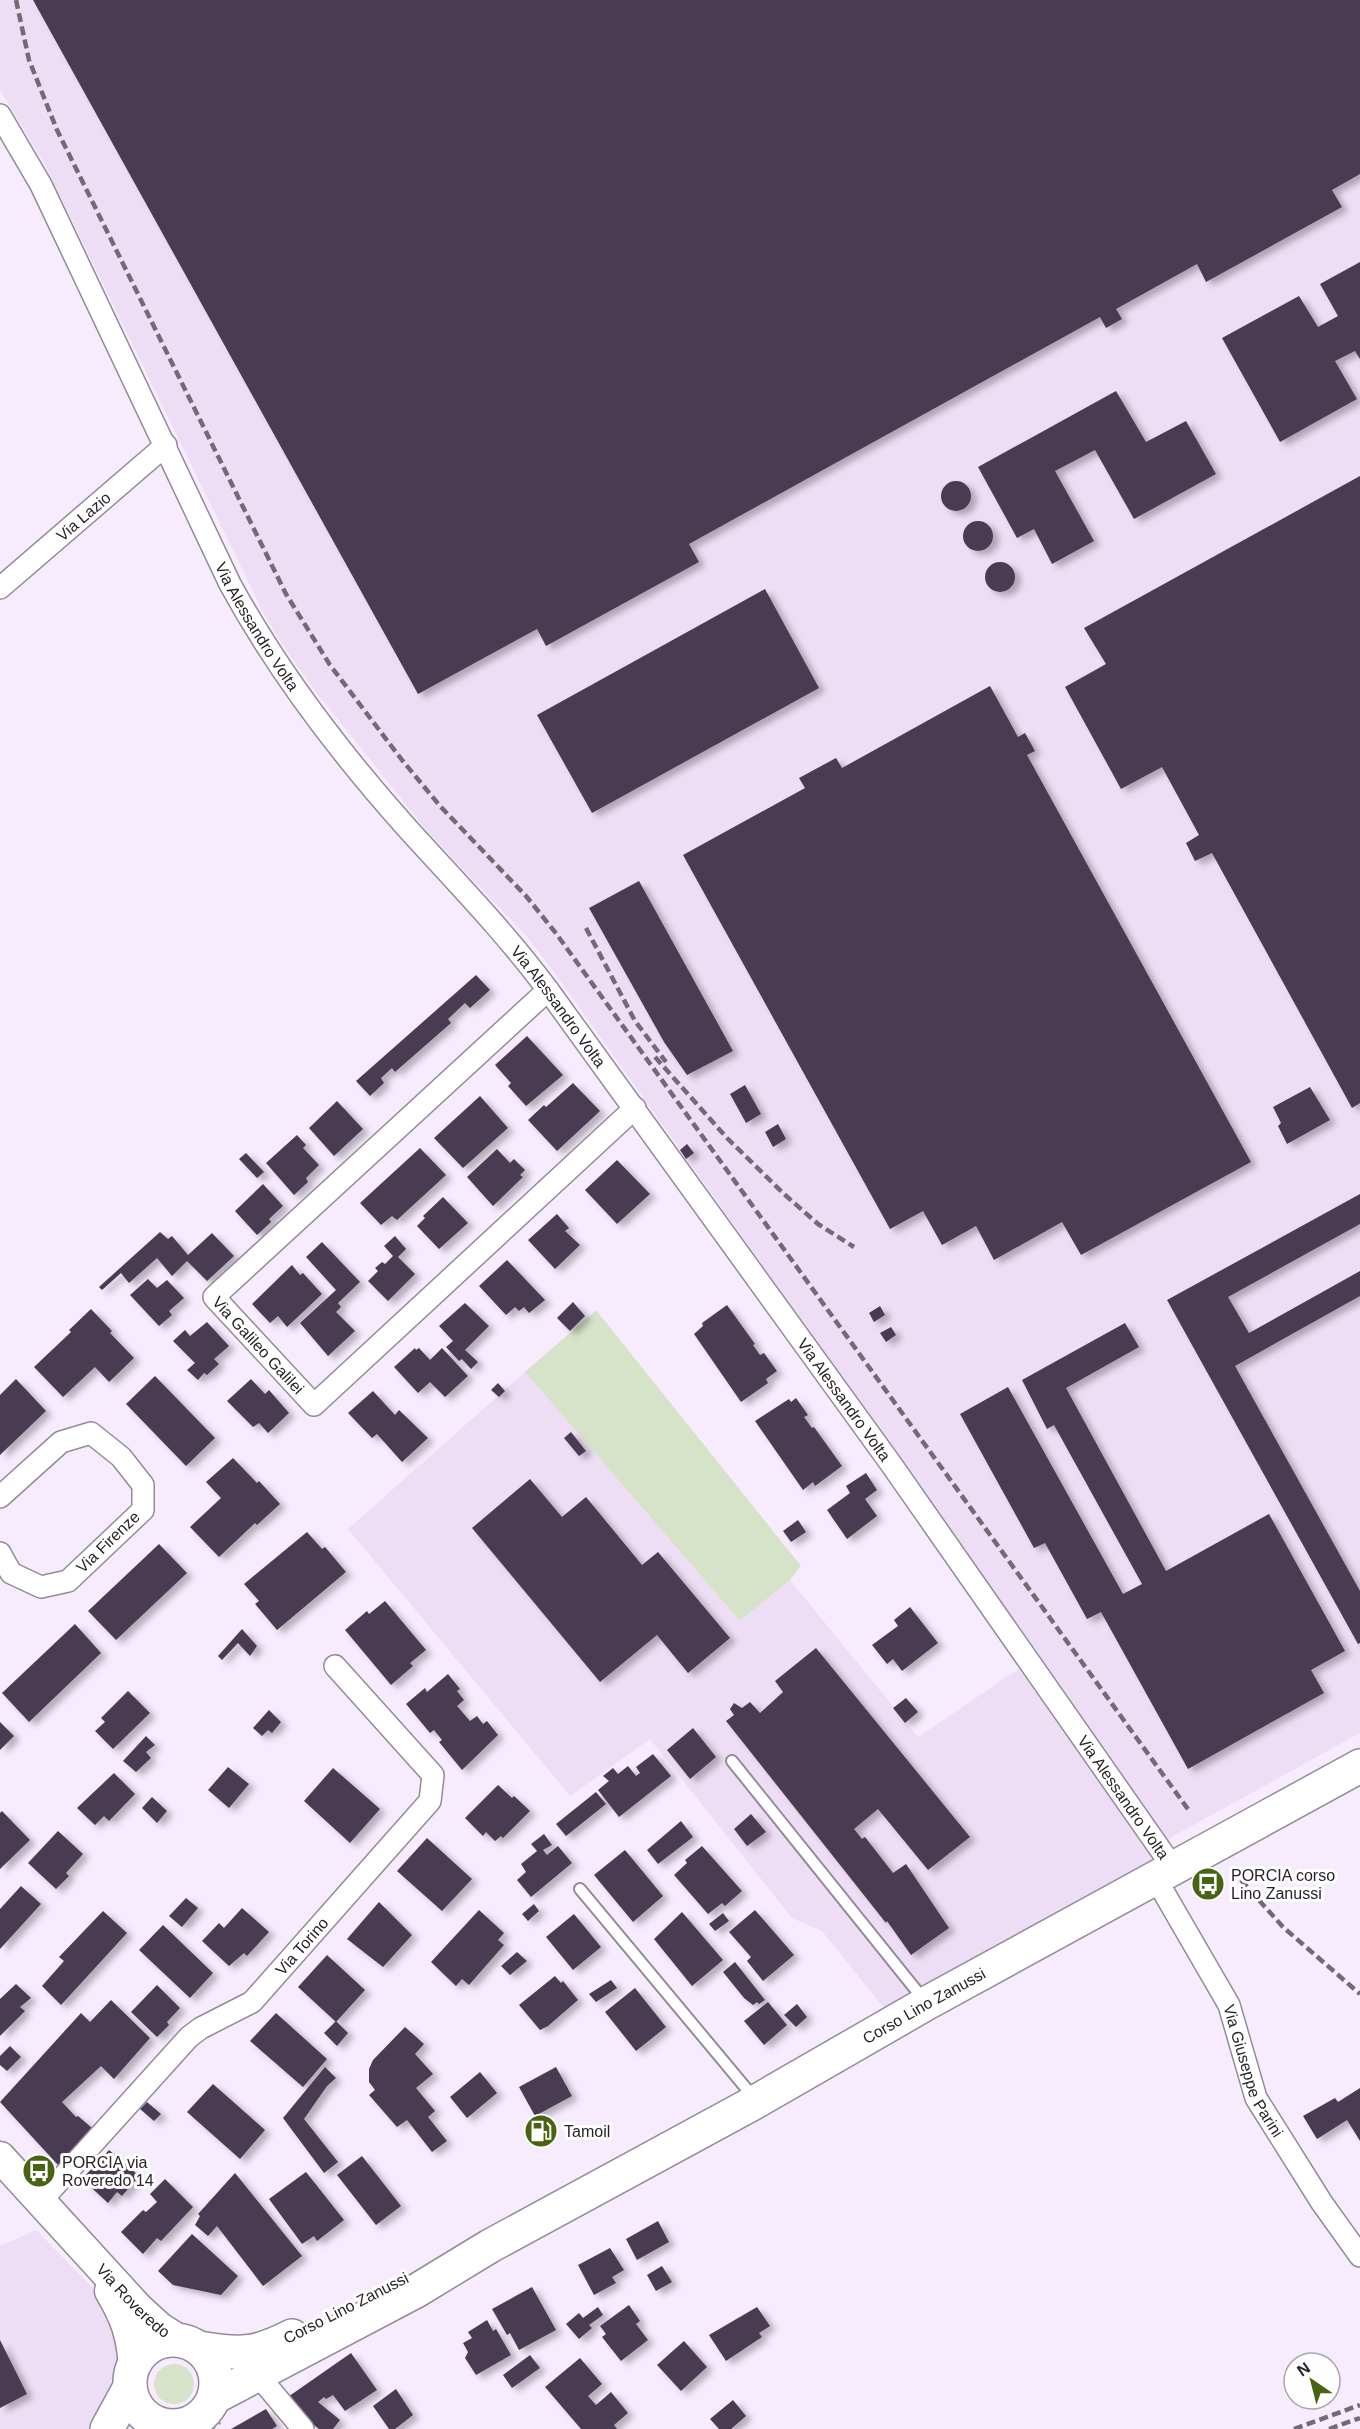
<svg xmlns="http://www.w3.org/2000/svg" width="1360" height="2429" viewBox="0 0 1360 2429" font-family="Arial,sans-serif">
<style>
.built{fill:#eedef5}
.green{fill:#d7e3c9}
.building{fill:#4a3b51;filter:url(#shadow)}
.lines{fill:none;stroke-linecap:round;stroke-linejoin:round}
.service-casing{stroke:#948a99;stroke-width:14}
.minor-casing{stroke:#948a99;stroke-width:24}
.secondary-casing{stroke:#948a99;stroke-width:33}
.primary-casing{stroke:#948a99;stroke-width:36}
.path{stroke:#9c94a0;stroke-width:4;stroke-dasharray:4.5 4.5;stroke-linecap:butt}
.service{stroke:#fff;stroke-width:10}
.minor{stroke:#fff;stroke-width:21}
.secondary{stroke:#fff;stroke-width:30}
.primary{stroke:#fff;stroke-width:33}
.rail{stroke:#726b75;stroke-width:4.5;stroke-dasharray:9 4.5;stroke-linecap:butt}
.labels{text-anchor:middle;dominant-baseline:central;stroke-width:6;stroke-linejoin:round;paint-order:stroke}
.street-label{font-size:16px;fill:#272329;stroke:#fefefe}
.poi-label{font-size:16px;fill:#272329;stroke:#fefefe;text-anchor:start}
</style>
<defs>
<filter id="shadow"><feDropShadow dx="6" dy="4" stdDeviation="3" flood-color="#0004"/></filter>
</defs>
<rect width="100%" height="100%" fill="#f7ecfd"/>
<!-- built -->
<g class="built">
<path d="M0,0H1360V1733L1170,1838L1163,1867L892,2018L822,1931L792,1918L650,1739L570,1796L348,1529L525,1372L740,1621L790,1580L918,1737L1039,1655L554,972L528,938L427,831L316,692L282,644L264,614L44,163L0,90Z"/>
<path d="M36,2230L88,2283L113,2320L120,2353L111,2390L95,2422L88,2429H0V2246Z"/>
</g>
<!-- green -->
<g class="green">
<path d="M596,1310L801,1566L790,1580L740,1621L525,1372Z"/>
<circle cx="174" cy="2384" r="20"/>
</g>
<!-- building -->
<g class="building">
<path d="M33,0H1360V174L1332,190L1342,207L1206,282L1197,264L1116,309L1122,319L1106,328L1100,317L689,544L699,562L546,646L537,629L418,694Z"/>
<path d="M1360,262V359L1355,351L1335,361L1357,399L1280,442L1222,338L1299,296L1318,327L1338,316L1320,284Z"/>
<path d="M1116,391L1146,442L1186,421L1216,474L1134,519L1095,450L1055,471L1094,541L1052,564L1034,529L1017,538L978,467Z"/>
<path d="M1360,476V1103L1352,1108L1212,853L1195,861L1186,843L1199,835L1162,767L1121,789L1065,687L1106,664L1084,628Z"/>
<circle cx="956" cy="496" r="15"/>
<circle cx="978" cy="536" r="15"/>
<circle cx="1000" cy="577" r="15"/>
<path d="M765,589L819,688L592,813L537,715Z"/>
<path d="M990,686L1018,737L1025,733L1035,751L1027,755L1251,1162L1081,1255L1062,1222L994,1260L976,1226L942,1245L923,1211L890,1229L683,855L805,788L799,778L836,758L842,768Z"/>
<path d="M639,881L733,1051L687,1075L664,1042L589,908Z"/>
<path d="M476,975L490,990L470,1008L465,1003L448,1019L451,1023L395,1072L392,1068L381,1078L384,1083L370,1096L356,1081Z"/>
<path d="M527,1036L563,1075L526,1106L508,1086L511,1083L495,1065Z"/>
<path d="M573,1083L600,1111L557,1151L528,1120L544,1105L546,1107Z"/>
<path d="M745,1085L761,1114L746,1123L730,1094Z"/>
<path d="M1310,1087L1330,1120L1287,1144L1278,1126L1281,1123L1273,1107Z"/>
<path d="M480,1096L508,1128L463,1168L434,1138Z"/>
<path d="M337,1101L363,1129L334,1156L309,1128Z"/>
<path d="M778,1124L786,1139L773,1147L765,1132Z"/>
<path d="M297,1135L306,1145L303,1148L319,1165L306,1178L308,1182L294,1195L266,1163Z"/>
<path d="M687,1144L694,1153L686,1159L680,1150Z"/>
<path d="M420,1148L446,1175L397,1220L392,1216L381,1225L360,1203Z"/>
<path d="M497,1149L510,1163L514,1159L525,1170L520,1175L523,1177L493,1206L467,1177Z"/>
<path d="M246,1153L264,1172L257,1178L239,1159Z"/>
<path d="M617,1160L650,1194L617,1224L585,1190Z"/>
<path d="M263,1184L283,1206L269,1219L271,1222L257,1235L235,1211Z"/>
<path d="M1360,1194V1224L1228,1297L1249,1333L1360,1271V1296L1235,1366L1360,1591V1643L1358,1644L1167,1300Z"/>
<path d="M443,1197L468,1223L439,1249L417,1226L425,1218L423,1216Z"/>
<path d="M557,1214L569,1228L565,1231L580,1245L555,1269L528,1240Z"/>
<path d="M160,1232L168,1239L172,1236L188,1255L212,1233L234,1256L207,1281L187,1261L172,1276L157,1258L129,1283L121,1273L102,1290L99,1287Z"/>
<path d="M395,1236L406,1249L398,1257L415,1274L388,1301L368,1281L378,1271L375,1268L382,1262L385,1264L393,1256L384,1246Z"/>
<path d="M322,1242L360,1282L338,1303L341,1307L336,1312L355,1331L328,1356L300,1323L336,1290L306,1257Z"/>
<path d="M507,1260L545,1300L529,1313L524,1307L519,1311L515,1307L506,1315L479,1286Z"/>
<path d="M292,1265L300,1275L303,1273L322,1294L287,1327L278,1316L270,1323L252,1304Z"/>
<path d="M148,1279L157,1288L167,1280L184,1298L169,1311L172,1315L159,1326L130,1295Z"/>
<path d="M573,1302L585,1316L570,1331L557,1318Z"/>
<path d="M465,1303L489,1326L465,1350L478,1362L471,1369L462,1359L459,1361L446,1347L453,1341L439,1326Z"/>
<path d="M727,1305L755,1344L753,1345L760,1355L764,1353L777,1371L766,1379L768,1383L741,1402L694,1334L703,1326L702,1323Z"/>
<path d="M880,1306L885,1315L874,1322L869,1313Z"/>
<path d="M91,1309L112,1331L110,1333L134,1358L109,1382L95,1367L63,1397L34,1367L71,1332L69,1330Z"/>
<path d="M207,1322L229,1346L214,1359L219,1364L207,1375L204,1373L198,1380L187,1370L195,1363L173,1341L185,1330L190,1336Z"/>
<path d="M1125,1323L1139,1347L1066,1388L1166,1571L1269,1514L1345,1651L1311,1670L1324,1693L1188,1769L1101,1612L1087,1619L1045,1543L1034,1548L960,1414L1008,1387L1123,1594L1142,1584L1054,1425L1047,1429L1022,1380Z"/>
<path d="M891,1327L896,1335L886,1342L880,1333Z"/>
<path d="M415,1348L416,1350L419,1348L430,1360L442,1348L468,1376L445,1397L430,1382L418,1393L394,1367Z"/>
<path d="M155,1376L215,1438L186,1466L126,1404Z"/>
<path d="M16,1379L46,1411L0,1455V1395Z"/>
<path d="M251,1379L265,1394L269,1390L289,1413L268,1433L259,1423L253,1427L227,1401Z"/>
<path d="M498,1383L505,1391L499,1397L491,1390Z"/>
<path d="M373,1391L395,1415L399,1410L428,1438L402,1462L377,1434L372,1438L348,1413Z"/>
<path d="M796,1398L808,1415L804,1417L812,1428L814,1427L842,1466L815,1486L813,1482L803,1490L755,1421L789,1399L791,1402Z"/>
<path d="M571,1432L586,1451L579,1456L564,1438Z"/>
<path d="M233,1458L257,1483L259,1481L280,1504L257,1525L255,1523L219,1557L190,1527L221,1498L206,1482Z"/>
<path d="M866,1473L877,1490L865,1499L877,1516L847,1539L827,1510L850,1493L846,1486Z"/>
<path d="M530,1479L562,1517L586,1497L642,1565L658,1552L730,1638L688,1673L657,1635L600,1682L472,1528Z"/>
<path d="M798,1520L806,1532L791,1542L783,1531Z"/>
<path d="M307,1532L322,1549L325,1547L346,1572L277,1630L255,1604L259,1601L244,1584Z"/>
<path d="M159,1544L187,1573L116,1640L88,1611Z"/>
<path d="M385,1601L426,1650L410,1663L413,1666L391,1685L345,1630L367,1611L369,1614Z"/>
<path d="M910,1607L938,1643L902,1671L893,1659L887,1664L872,1645L898,1626L894,1620Z"/>
<path d="M75,1624L101,1653L29,1722L2,1693Z"/>
<path d="M242,1629L257,1646L250,1656L238,1643L222,1660L218,1656Z"/>
<path d="M816,1648L970,1837L928,1870L878,1809L854,1829L862,1839L865,1837L893,1873L906,1864L949,1928L911,1955L887,1921L886,1923L726,1721L734,1715L730,1709L734,1703L742,1708L750,1702L760,1713L783,1692L775,1681Z"/>
<path d="M448,1674L460,1689L457,1691L464,1700L457,1706L470,1721L477,1716L483,1724L487,1721L498,1735L462,1770L439,1742L442,1740L434,1730L430,1733L406,1704L425,1688L427,1692Z"/>
<path d="M128,1691L150,1713L113,1749L95,1731L105,1722L101,1718Z"/>
<path d="M906,1698L918,1712L905,1723L893,1708Z"/>
<path d="M269,1710L281,1722L272,1733L268,1730L262,1736L253,1728Z"/>
<path d="M0,1722L14,1736L0,1750Z"/>
<path d="M693,1728L716,1757L690,1779L667,1750Z"/>
<path d="M146,1736L155,1745L146,1752L151,1758L136,1772L123,1761Z"/>
<path d="M653,1754L671,1776L619,1817L598,1790L609,1781L603,1776L613,1768L618,1774L628,1766L636,1776L640,1773L636,1767Z"/>
<path d="M228,1767L249,1784L229,1808L208,1790Z"/>
<path d="M333,1768L380,1809L350,1843L304,1801Z"/>
<path d="M114,1773L135,1794L109,1821L104,1816L95,1825L77,1808Z"/>
<path d="M498,1785L512,1798L514,1796L530,1811L503,1838L501,1836L495,1841L486,1832L483,1836L465,1818Z"/>
<path d="M596,1792L606,1804L566,1836L556,1824Z"/>
<path d="M152,1797L167,1811L157,1823L142,1808Z"/>
<path d="M2,1811L30,1840L0,1869V1813Z"/>
<path d="M751,1814L766,1832L747,1846L734,1829Z"/>
<path d="M681,1821L693,1837L658,1864L647,1850Z"/>
<path d="M58,1831L83,1854L66,1873L69,1876L56,1889L28,1863Z"/>
<path d="M544,1834L552,1845L543,1850L547,1855L558,1846L572,1863L531,1897L517,1880L526,1872L521,1864L537,1851L531,1844Z"/>
<path d="M427,1838L472,1879L442,1911L397,1871Z"/>
<path d="M702,1846L742,1891L725,1906L722,1903L708,1914L674,1875L687,1863L685,1860Z"/>
<path d="M625,1850L663,1896L633,1922L594,1875Z"/>
<path d="M21,1886L41,1904L0,1949V1909Z"/>
<path d="M186,1898L198,1908L182,1927L169,1916Z"/>
<path d="M379,1902L412,1935L383,1967L347,1939Z"/>
<path d="M534,1904L539,1911L528,1921L522,1914Z"/>
<path d="M242,1908L269,1932L247,1956L244,1953L229,1966L202,1941L219,1923L224,1928Z"/>
<path d="M479,1910L504,1933L498,1940L504,1945L469,1985L462,1979L456,1986L431,1962Z"/>
<path d="M755,1910L794,1955L763,1981L747,1961L751,1957L729,1932Z"/>
<path d="M103,1911L127,1933L61,2005L42,1986L64,1961L59,1957Z"/>
<path d="M682,1912L723,1960L692,1986L654,1939Z"/>
<path d="M723,1913L729,1921L715,1931L709,1924Z"/>
<path d="M574,1914L601,1947L573,1970L546,1937Z"/>
<path d="M163,1925L213,1973L190,1998L139,1950Z"/>
<path d="M517,1952L527,1961L510,1975L501,1966Z"/>
<path d="M327,1955L365,1990L336,2022L298,1987Z"/>
<path d="M735,1962L765,2000L759,2004L757,2002L753,2005L744,1998L723,1972Z"/>
<path d="M555,1976L561,1983L563,1981L578,2000L548,2026L540,2030L519,2005Z"/>
<path d="M611,1980L617,1988L596,2002L589,1994Z"/>
<path d="M16,1984L31,1998L20,2007L25,2011L0,2036V1999Z"/>
<path d="M157,1985L180,2008L167,2022L169,2025L157,2037L131,2012Z"/>
<path d="M635,1988L666,2027L636,2051L605,2012Z"/>
<path d="M111,2000L150,2038L114,2079L101,2066L62,2102L76,2117L78,2116L92,2128L85,2135L88,2139L58,2165L0,2102L81,2013L90,2022Z"/>
<path d="M768,2002L787,2025L764,2045L744,2021Z"/>
<path d="M797,2004L807,2017L796,2027L784,2015Z"/>
<path d="M276,2013L327,2059L303,2087L250,2041Z"/>
<path d="M336,2021L348,2033L337,2046L324,2033Z"/>
<path d="M405,2027L424,2044L415,2054L433,2074L416,2088L435,2111L428,2117L447,2141L432,2152L407,2120L397,2127L369,2095L375,2090L369,2082V2069L373,2060Z"/>
<path d="M10,2046L21,2057L7,2071L0,2065V2056Z"/>
<path d="M325,2067L336,2078L327,2086L304,2119L338,2162L324,2173L283,2118Z"/>
<path d="M556,2067L572,2096L535,2116L519,2087Z"/>
<path d="M480,2072L497,2093L467,2118L450,2097Z"/>
<path d="M213,2084L265,2130L240,2159L187,2112Z"/>
<path d="M1360,2088V2141L1347,2120L1317,2139L1303,2116L1335,2098L1338,2102Z"/>
<path d="M147,2102L161,2114L154,2121L140,2109Z"/>
<path d="M109,2150L139,2176L122,2196L117,2192L108,2203L82,2179Z"/>
<path d="M362,2156L401,2206L376,2225L337,2175Z"/>
<path d="M306,2172L344,2220L317,2241L314,2236L302,2244L269,2199Z"/>
<path d="M235,2173L302,2256L263,2286L217,2226L208,2236L195,2225L200,2216L198,2214Z"/>
<path d="M165,2179L193,2207L161,2241L157,2238L143,2254L121,2232L143,2210L146,2212L157,2202L150,2194Z"/>
<path d="M658,2221L669,2242L637,2260L626,2239Z"/>
<path d="M192,2234L238,2276L221,2295L173,2285L158,2271Z"/>
<path d="M610,2248L624,2270L612,2277L616,2283L594,2295L578,2265Z"/>
<path d="M662,2266L672,2282L656,2291L647,2275Z"/>
<path d="M532,2287L556,2330L519,2350L510,2333L507,2335L492,2309Z"/>
<path d="M629,2305L640,2321L636,2324L648,2340L621,2361L602,2337L606,2334L600,2326Z"/>
<path d="M598,2307L603,2315L589,2325L592,2328L579,2339L566,2324L579,2313L583,2318Z"/>
<path d="M757,2307L770,2326L759,2333L762,2337L726,2361L709,2335Z"/>
<path d="M487,2320L493,2331L496,2329L511,2355L476,2375L465,2358L468,2352L463,2343L472,2338L468,2332Z"/>
<path d="M0,2340L27,2394L0,2408Z"/>
<path d="M684,2341L707,2367L681,2391L657,2365Z"/>
<path d="M351,2353L377,2390L345,2411L333,2395L326,2399L324,2397L318,2402L340,2420L333,2429H319L301,2415L285,2399Z"/>
<path d="M530,2355L540,2368L512,2388L503,2375Z"/>
<path d="M580,2358L602,2384L588,2396L596,2405L611,2392L628,2413L614,2425L617,2429H581L545,2387Z"/>
<path d="M396,2389L413,2415L395,2429H389L373,2406Z"/>
<path d="M733,2400L746,2416L731,2429H719L710,2419Z"/>
<path d="M266,2409L277,2426L272,2429H231Z"/>
</g>
<g class="lines">
<!-- service casing -->
<g class="service-casing">
<g id="service">
<path d="M732,1761L924,2000"/>
<path d="M580,1889L755,2099"/>
</g>
</g>
<!-- minor casing -->
<g class="minor-casing">
<g id="minor">
<path id="s1" d="M0,115L41,185L230,584C278,672 340,753 407,828C455,881 505,932 548,990L891,1464L1174,1869"/>
<path id="s2" d="M0,588L166,445"/>
<path id="s3" d="M548,990L214,1297L314,1405L635,1108"/>
<path d="M0,1497L61,1442L91,1433L121,1457L143,1485V1510L68,1581L41,1587L11,1573L0,1553"/>
<path id="s4" d="M1156,1879L1229,2005L1256,2098L1322,2203L1360,2256"/>
<path id="s5" d="M41,2201L189,2037L201,2028L252,2002L430,1801L433,1775L335,1666"/>
<path d="M260,2373L267,2386L303,2429"/>
</g>
</g>
<!-- secondary casing -->
<g class="secondary-casing">
<g id="secondary">
<path id="s6" d="M0,2157L138,2308L160,2328L179,2340"/>
<path d="M110,2291C126,2318 131,2333 134,2364"/>
</g>
</g>
<!-- primary casing -->
<g class="primary-casing">
<g id="primary">
<circle cx="173" cy="2383" r="43"/>
<path d="M199,2348C240,2355 255,2355 292,2336"/>
<path id="s7" d="M215,2397L416,2291L490,2246L757,2101L927,2003L1360,1766"/>
<path d="M107,2429L130,2387"/>
</g>
</g>
<!-- path -->
<path class="path" d="M211,2429L220,2422"/>
<!-- service -->
<use href="#service" class="service"/>
<!-- minor -->
<use href="#minor" class="minor"/>
<!-- secondary -->
<use href="#secondary" class="secondary"/>
<!-- primary -->
<use href="#primary" class="primary"/>
<!-- rail -->
<g class="rail">
<path d="M16,0L29,60L57,130L286,594L330,665L402,760L440,806L526,896L555,932L1190,1812"/>
<path d="M586,928L635,1021L666,1062"/>
<path d="M655,1057L727,1138L784,1194L818,1224L854,1247"/>
<path d="M1232,1870L1283,1927L1360,1994"/>
<path d="M1294,2429L1360,2405"/>
<path d="M1329,2429L1360,2418"/>
</g>
</g>
<!-- icons -->
<defs>
<g id="bus-disc" transform="scale(1.725)"><circle r="9.5" fill="#486313" stroke="#fefefe"/><path d="M-5-6H5V4H4V6H2V4H-2V6H-4V4H-5ZM-3.5-4V0h7V-4ZM-3.5 1.2v1.5H-2V1.2ZM2 1.2v1.5H3.5V1.2Z" fill="#fff"/></g>
<g id="fuel-disc" transform="scale(1.725)"><circle r="9.5" fill="#486313" stroke="#fefefe"/><path d="M-5.5-6h7V0h2V4h1.3V-2.5L3-4.5l.8-.8L6-3V5H2.5V1h-1V6h-7ZM-4.2-4.7v3.2H.2V-4.7Z" fill="#fff"/></g>
</defs>
<g fill-rule="evenodd">
<use href="#bus-disc" x="1208" y="1884"/>
<use href="#fuel-disc" x="541" y="2131"/>
<use href="#bus-disc" x="39" y="2171"/>
</g>
<g class="labels">
<!-- street labels -->
<g class="street-label">
<text stroke="none"><textPath href="#s2" startOffset="110">Via Lazio</textPath></text>
<text stroke="none"><textPath href="#s1" startOffset="573">Via Alessandro Volta</textPath></text>
<text stroke="none"><textPath href="#s1" startOffset="1059">Via Alessandro Volta</textPath></text>
<text stroke="none"><textPath href="#s3" startOffset="519">Via Galileo Galilei</textPath></text>
<text stroke="none"><textPath href="#s1" startOffset="1545">Via Alessandro Volta</textPath></text>
<text transform="translate(108 1542) rotate(-44)">Via Firenze</text>
<text stroke="none"><textPath href="#s1" startOffset="2031">Via Alessandro Volta</textPath></text>
<text stroke="none"><textPath href="#s5" startOffset="368">Via Torino</textPath></text>
<text stroke="none"><textPath href="#s7" startOffset="810">Corso Lino Zanussi</textPath></text>
<text stroke="none"><textPath href="#s4" startOffset="216">Via Giuseppe Parini</textPath></text>
<text stroke="none"><textPath href="#s6" startOffset="196">Via Roveredo</textPath></text>
<text transform="translate(346 2308) rotate(-27)">Corso Lino Zanussi</text>
</g>
<!-- poi labels -->
<g class="poi-label">
<text x="1231" y="1875">PORCIA corso<tspan x="1231" dy="18">Lino Zanussi</tspan></text>
<text x="564" y="2131">Tamoil</text>
<text x="62" y="2162">PORCIA via<tspan x="62" dy="18">Roveredo 14</tspan></text>
</g>
</g>
<!-- north arrow -->
<g transform="translate(1312 2381) rotate(325)"><circle r="28" fill="#fefefe" stroke="#a8a6a9" stroke-width="1.5"/>
<path d="M0-4.5L10 22L0 15L-10 22Z" fill="#486313"/>
<text y="-9" font-size="16" font-weight="bold" text-anchor="middle" fill="#272329">N</text>
</g>
</svg>
